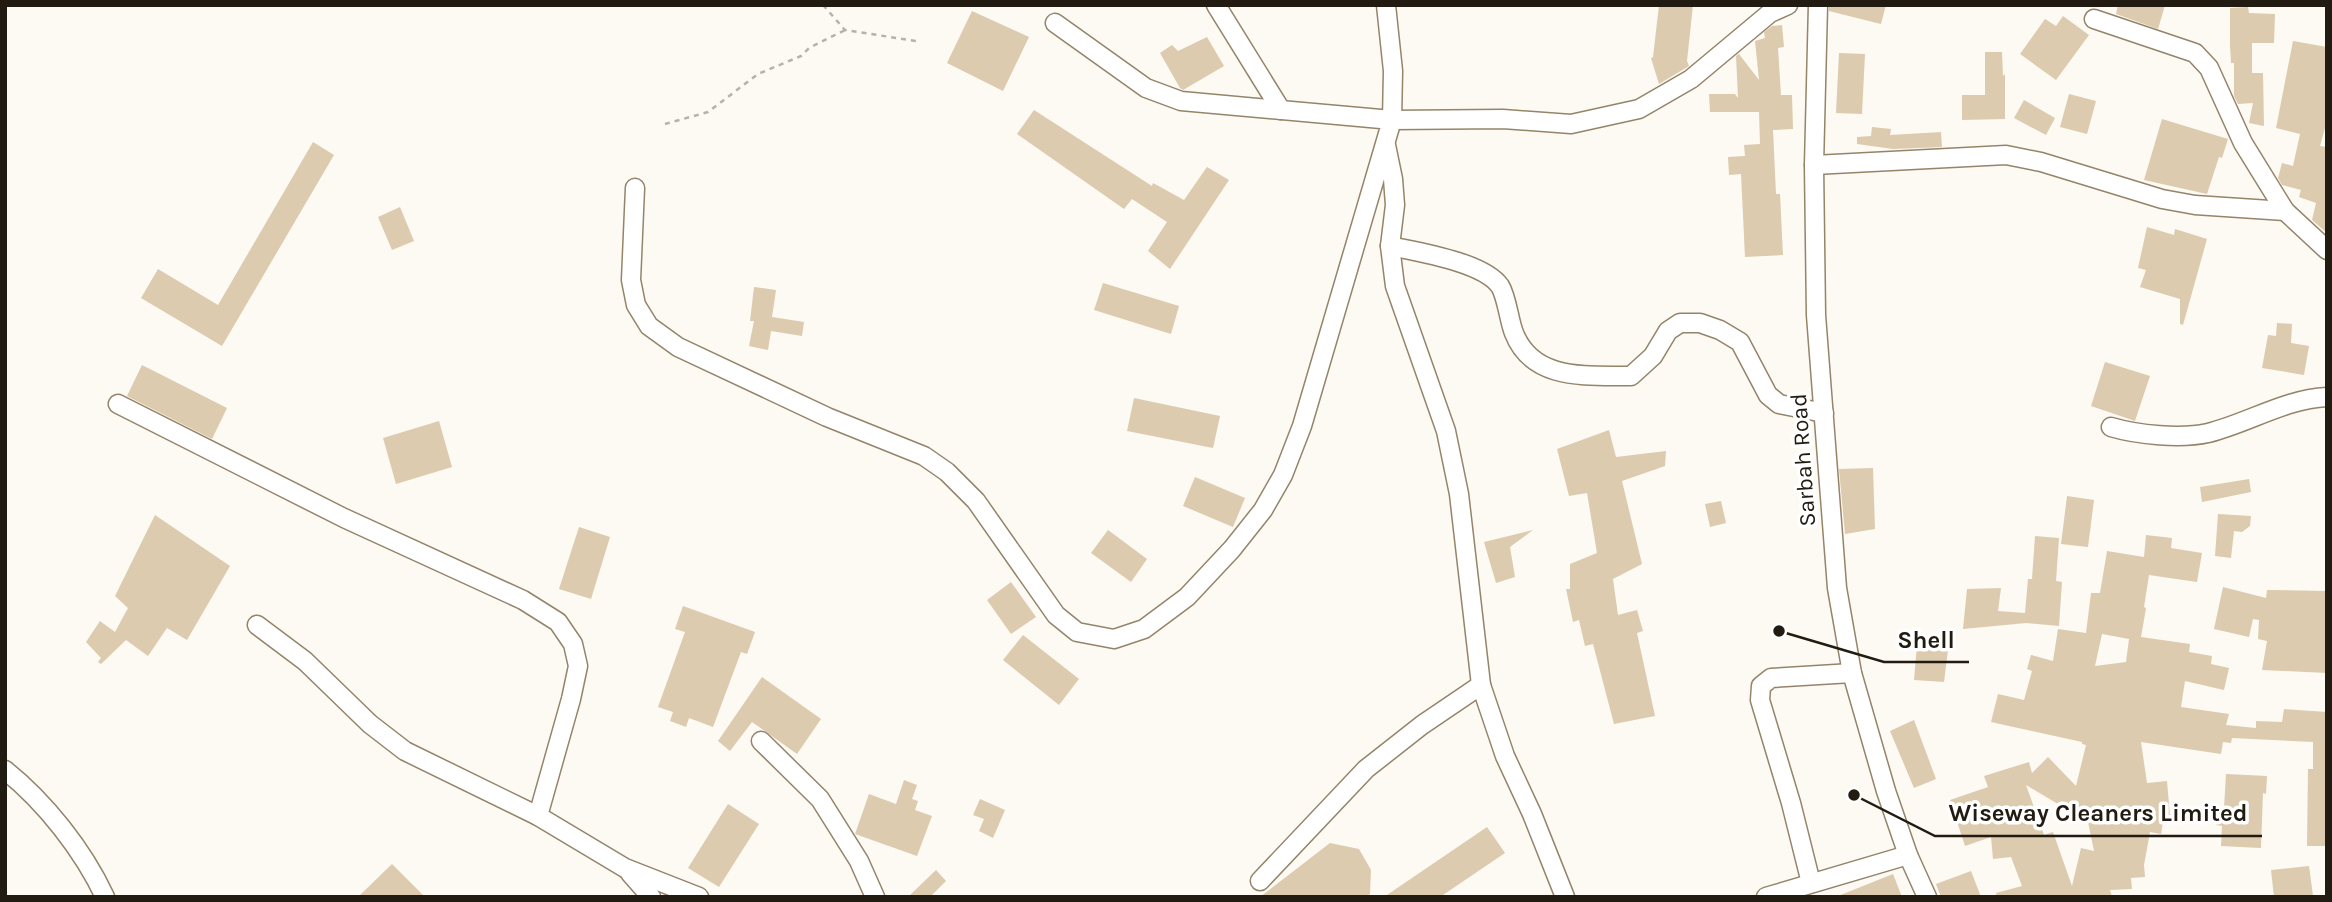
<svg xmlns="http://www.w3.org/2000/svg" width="2332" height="902" viewBox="0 0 2332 902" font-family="Karla,sans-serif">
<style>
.building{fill:#dccbae;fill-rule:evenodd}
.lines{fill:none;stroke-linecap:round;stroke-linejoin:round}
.minor-casing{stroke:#948469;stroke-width:21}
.path{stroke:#b6b2ab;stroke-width:2.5;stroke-dasharray:5 5;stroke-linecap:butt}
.minor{stroke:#fff;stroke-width:18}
.labels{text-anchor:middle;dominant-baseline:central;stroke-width:7;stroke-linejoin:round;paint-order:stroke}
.street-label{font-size:23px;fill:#211b11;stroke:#fff}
.leader{fill:none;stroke:#211b11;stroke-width:2.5}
.callout-dot{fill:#211b11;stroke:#fff;stroke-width:2.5}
.callout-label{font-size:24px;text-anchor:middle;font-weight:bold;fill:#211b11;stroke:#fff;stroke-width:7;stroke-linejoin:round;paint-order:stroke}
</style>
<rect width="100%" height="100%" fill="#fdf9f3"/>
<!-- building -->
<g class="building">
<path d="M1659,5H1693L1687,61L1689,66L1659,84L1651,58L1653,57Z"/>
<path d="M1829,5H1886L1881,24L1829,11Z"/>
<path d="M2118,5H2165L2158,29L2116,14Z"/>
<path d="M2248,7L2249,13L2275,14L2274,43H2252V73H2263L2264,126L2249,123L2253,103L2238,104L2234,96V63H2231L2230,45V8Z"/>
<path d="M972,11L1029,37L1003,91L947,63Z"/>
<path d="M2063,16L2089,35L2056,80L2020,54L2045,19L2056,26Z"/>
<path d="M1782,25L1784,47L1778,48L1781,95H1792L1793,129L1773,130L1776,194H1780L1783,255L1745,257L1741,174L1729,175L1728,157L1745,156L1744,145L1760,144L1759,112H1710L1709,94H1735L1738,98L1736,56L1739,54L1759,80L1755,41L1765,38L1764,32L1772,26Z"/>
<path d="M1207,37L1224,66L1183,90L1180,88L1160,53L1172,45L1178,51Z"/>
<path d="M2293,41L2327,47V121L2320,146L2327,147V233L2312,220L2316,203L2299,197L2301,190L2282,185L2278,178L2282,163L2293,166L2300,134L2276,128Z"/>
<path d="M1985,52H2002L2003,76L2005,74V119L1962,120V95H1985Z"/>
<path d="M1839,53L1865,54L1862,114L1836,113Z"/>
<path d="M2069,94L2096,101L2087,134L2060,127Z"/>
<path d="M2024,100L2055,118L2046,135L2014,118Z"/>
<path d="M1034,110L1152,186L1153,183L1184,200L1207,167L1229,180L1170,269L1148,251L1167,222L1132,199L1124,209L1017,134Z"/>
<path d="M2162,119L2228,139L2222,158L2219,157L2207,194L2144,180Z"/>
<path d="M1872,127L1891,129L1890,135L1941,132L1942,147L1893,149L1857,144V137L1871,136Z"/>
<path d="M313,142L334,155L222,346L141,298L158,269L218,305Z"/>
<path d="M400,207L414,241L392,250L378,217Z"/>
<path d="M2147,227L2174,235L2175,229L2207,239L2183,325L2180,324V299L2140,287L2146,270L2138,268Z"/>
<path d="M1103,283L1179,306L1171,334L1094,310Z"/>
<path d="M754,287L776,290L772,317L804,322L802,336L771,331L768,350L749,346L754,321H750Z"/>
<path d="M2277,323L2292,324L2291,343L2309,346L2304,375L2262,368L2268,335L2276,336Z"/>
<path d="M2105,362L2150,376L2135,421L2091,406Z"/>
<path d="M142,365L227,408L212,439L127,396Z"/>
<path d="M1134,398L1220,416L1213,448L1127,431Z"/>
<path d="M439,421L452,467L396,484L383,438Z"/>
<path d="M1609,430L1616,457L1666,451L1665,466L1622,481L1642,564L1613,579L1618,615L1637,610L1643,631L1637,633L1655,716L1614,724L1593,644L1585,646L1579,620L1573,622L1566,589H1570V564L1597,553L1587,493L1569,496L1557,449Z"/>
<path d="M1873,468L1875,529L1845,534L1839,469Z"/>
<path d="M1195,477L1245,498L1233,527L1183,506Z"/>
<path d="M2249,479L2251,492L2202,502L2200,487Z"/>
<path d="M2067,496L2094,500L2088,547L2061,544Z"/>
<path d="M1721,501L1726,523L1710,527L1705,504Z"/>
<path d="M2218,514L2251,516L2250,526L2242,532L2234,531L2231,558L2215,556Z"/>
<path d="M155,515L230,566L187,640L167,628L148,656L126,640L101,664L98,662L101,658L86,642L100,621L115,632L128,608L115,596Z"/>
<path d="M579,527L610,537L591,599L559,589Z"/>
<path d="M1108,530L1147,559L1131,582L1091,553Z"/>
<path d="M1533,530L1510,547L1515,577L1496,583L1484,542Z"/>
<path d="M2146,535L2172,538L2171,548L2202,553L2197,582L2149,575L2144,607L2146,608L2141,637L2190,644L2189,652L2212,656L2211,664L2229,668L2224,690L2185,681L2181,707L2229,714L2226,725L2256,728V721L2282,722L2284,709L2327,712L2326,846H2307L2308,769H2313V742L2232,738L2231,743L2223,742L2221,754L2141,742L2147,783L2167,781L2170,816H2164L2161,834L2150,832L2144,865L2145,877L2131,878L2132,889L2110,890L2112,897H1997L1996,893L2022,886L2011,857L1993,859L1991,837L1965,846L1950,800L1988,787L1984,776L2029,762L2032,773L2048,757L2076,786L2086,745L2082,744V742L1991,722L1998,694L2024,700L2032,671L2027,669L2031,655L2053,661L2058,629L2086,633L2091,593H2100L2107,551L2144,557ZM2102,634L2129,639L2126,662L2095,666ZM2026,785L2088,822L2094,851L2081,848L2072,886L2053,832L2044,835Z"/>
<path d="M2035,536L2059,538L2056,581L2062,582L2059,626L2026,623L1963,629L1967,589L2001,588L1998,611L2025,613L2028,579H2032Z"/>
<path d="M1011,582L1036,617L1011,634L987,600Z"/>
<path d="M2223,587L2266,598L2267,590L2327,591V673L2262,670L2267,641L2258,639L2259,620L2253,619L2249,637L2214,629Z"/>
<path d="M683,606L755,632L747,654L741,652L713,727L689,718L686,727L670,721L673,712L658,707L685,632L675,629Z"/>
<path d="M1023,635L1079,679L1059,705L1003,660Z"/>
<path d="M1917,645L1948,650L1944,682L1914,680Z"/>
<path d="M762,677L821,719L797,754L752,722L730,751L718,741Z"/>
<path d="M1914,720L1936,779L1914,788L1890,731Z"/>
<path d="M2226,774L2267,776L2266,794L2263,793L2261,848L2221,846L2222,826L2216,825L2217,807L2224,808Z"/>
<path d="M904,780L917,785L912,799L918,801L915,810L932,816L917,856L855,834L869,794L896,804Z"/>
<path d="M980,799L1005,810L993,838L979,831L984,819L973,815Z"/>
<path d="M728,804L759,824L719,887L688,868Z"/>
<path d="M1487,827L1505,853L1440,897H1384Z"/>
<path d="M1330,843L1359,849L1371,870L1370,894L1365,897H1260Z"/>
<path d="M392,864L425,897H358Z"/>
<path d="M2309,866L2313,896L2274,897L2271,870Z"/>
<path d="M936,870L946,881L930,897H908Z"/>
<path d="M1971,871L1981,897H1941L1936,884Z"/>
<path d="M1893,874L1902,897H1838V896Z"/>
</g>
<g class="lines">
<!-- minor casing -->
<g class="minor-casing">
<g id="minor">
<path d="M1216,5L1281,110"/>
<path d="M1386,5L1393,71L1392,120L1503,119L1571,124L1639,109L1691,79L1770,13L1788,5"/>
<path d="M1818,5L1814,165L1816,315L1837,588L1852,673L1886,791L1908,855L1927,897"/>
<path d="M2094,19L2195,53L2209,68L2243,143L2285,211L2327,250"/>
<path d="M1386,145L1393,179L1395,205L1390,246L1395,286L1446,431L1459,494L1481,685L1505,756L1532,814L1565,897"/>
<path d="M1814,165L2006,155L2041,162L2162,199L2195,205L2285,211"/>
<path d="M635,188L631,280L636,305L649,326L678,347L827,417L924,456L947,472L976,501L1056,615L1077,632L1114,639L1144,629L1187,597L1232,549L1263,510L1283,475L1302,426L1392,120L1181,101L1146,88L1055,23"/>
<path d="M1390,246C1418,252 1483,262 1500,286C1507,297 1509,321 1514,333C1533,382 1588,375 1631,376L1653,356L1668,331L1680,323H1700L1720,330L1740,342L1768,395L1779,404L1824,413"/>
<path d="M118,404L344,518L523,600L558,622L573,644L578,666L571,699L538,816L625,868L699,897"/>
<path d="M2111,427C2138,435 2181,439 2208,433C2248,423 2285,399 2327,397"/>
<path d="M257,625L305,661L370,724L405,751L538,816"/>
<path d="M761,741L820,799L859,861L875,897"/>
<path d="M5,770C45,802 83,850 105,897"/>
<path d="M630,873L651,897"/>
<path d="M1260,881L1366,769L1422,725L1481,685"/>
<path d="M1811,883L1791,803L1760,700L1761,686L1771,678L1852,673"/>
<path d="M1766,897L1908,855"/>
</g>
</g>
<!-- path -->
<g class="path">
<path d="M823,5L845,30L916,41"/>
<path d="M665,124L708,112L758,74L801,56L809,48L845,30"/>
</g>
<!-- minor -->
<use href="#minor" class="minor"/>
</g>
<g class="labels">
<!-- street labels -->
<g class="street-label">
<text transform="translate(1803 460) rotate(-94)">Sarbah Road</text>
</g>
</g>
<!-- callouts -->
<path class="leader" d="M1779 631L1884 662H1969M1854 795L1935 836H2262"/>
<g class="callout-dot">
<circle cx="1779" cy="631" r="7"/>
<circle cx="1854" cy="795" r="7"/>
</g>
<g class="callout-label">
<text x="1926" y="648">Shell</text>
<text x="2098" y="821">Wiseway Cleaners Limited</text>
</g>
<!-- border -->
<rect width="2332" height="902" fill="none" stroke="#211b11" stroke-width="14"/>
</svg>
